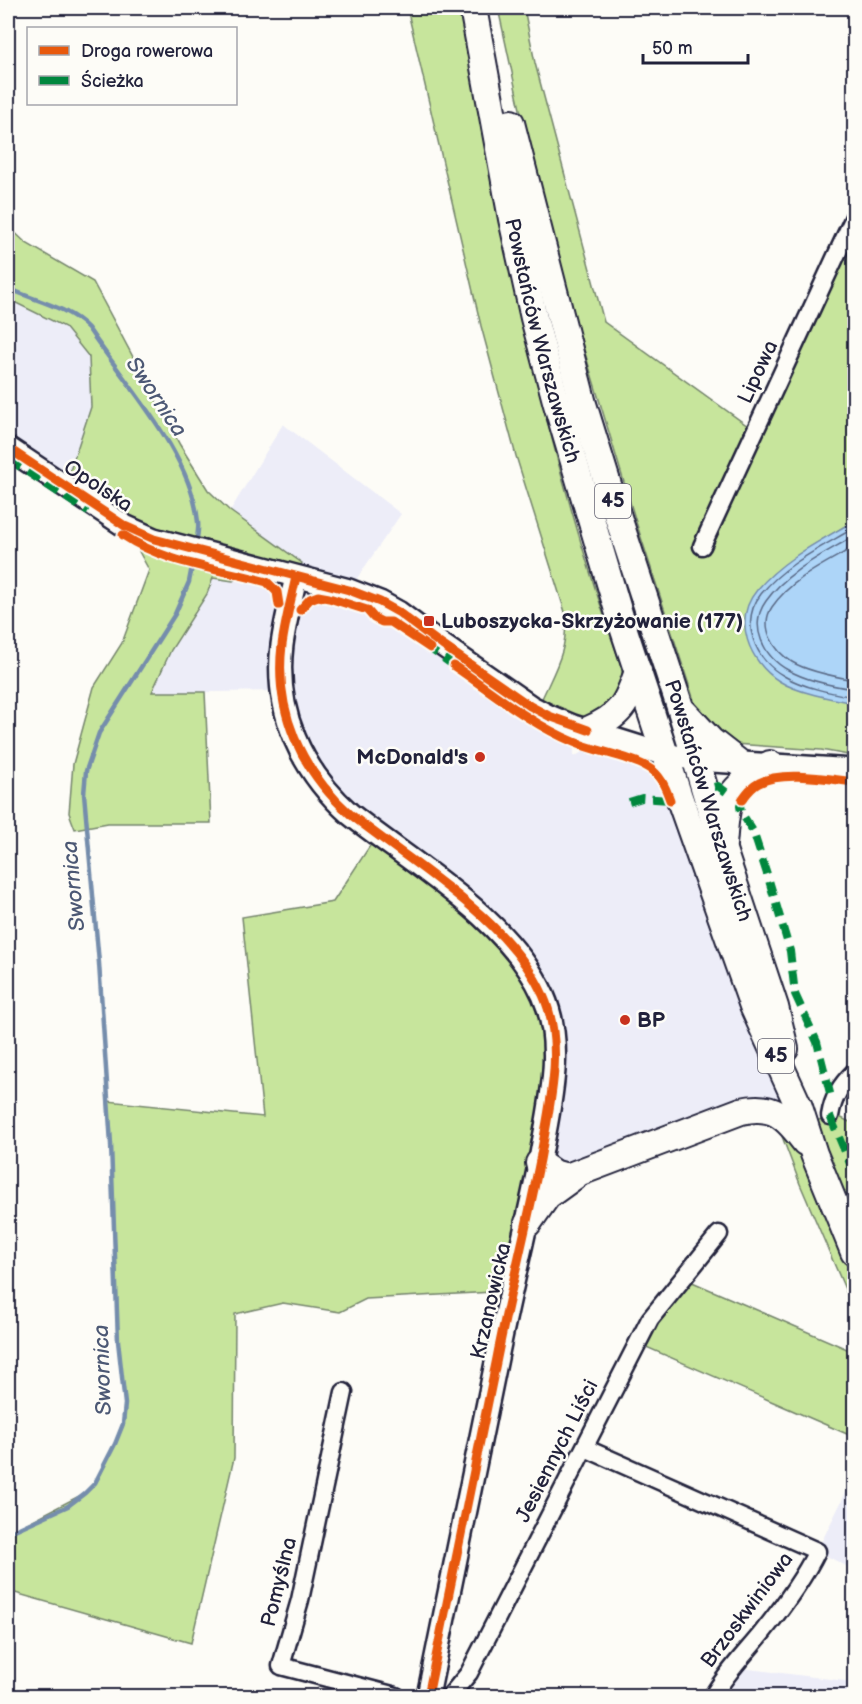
<svg xmlns="http://www.w3.org/2000/svg" width="862" height="1704" viewBox="0 0 862 1704" font-family="'Balsamiq Sans',sans-serif">
<style>
.built{fill:#ededf8}
.green{fill:#c7e59c;stroke:#74846c;stroke-width:1.5}
.water{fill:#add5f8;stroke:#758dac;stroke-width:1.5}
.lines{fill:none;stroke-linecap:round;stroke-linejoin:round}
.shore{stroke:#5a6a87;stroke-width:1.5}
.stream{stroke:#758dac;stroke-width:4.5}
.minor-casing{stroke:#22223b;stroke-width:21}
.tertiary-casing{stroke:#22223b;stroke-width:26}
.primary-casing{stroke:#22223b;stroke-width:30}
.minor{stroke:#fdfcf7;stroke-width:16}
.tertiary{stroke:#fdfcf7;stroke-width:21}
.primary{stroke:#fdfcf7;stroke-width:26}
.quiet{stroke:#00873e;stroke-width:8;stroke-dasharray:15 8;stroke-linecap:butt}
.cycleway-casing{stroke:#fdfcf7;stroke-width:13}
.cycleway{stroke:#e8590c;stroke-width:9}
.poi-dot{fill:#c8321e;stroke:#fdfcf7;stroke-width:2}
.labels{text-anchor:middle;dominant-baseline:central;stroke-width:5;stroke-linejoin:round;paint-order:stroke}
.shield{fill:#fdfcf7;stroke:#646373;stroke-width:1.5}
.shield-label{font-size:20px;font-weight:bold;fill:#22223b}
.street-label{font-size:21px;fill:#22223b;stroke:#fdfcf7}
.poi-label{font-size:21px;font-weight:bold;fill:#22223b;stroke:#fdfcf7;text-anchor:start}
.water-label{font-size:22px;font-style:italic;fill:#4c5874;stroke:#fdfcf7}
</style>
<rect width="100%" height="100%" fill="#fdfcf7"/>
<filter id="ink" filterUnits="userSpaceOnUse"><feTurbulence type="fractalNoise" baseFrequency=".0167" numOctaves="2"/><feDisplacementMap in="SourceGraphic" scale="12" xChannelSelector="R" yChannelSelector="G"/><feConvolveMatrix kernelMatrix="1 2 1 2 8 2 1 2 1" color-interpolation-filters="sRGB"/></filter>
<g filter="url(#ink)">
<!-- built -->
<g class="built">
<path d="M8,299L65,327L89,357L91,407L65,486L8,448Z"/>
<path d="M283,424L401,514L349,590L413,623L432,651L454,670L527,721L574,745V757L587,749L652,774L670,809L733,994L795,1129L777,1113L576,1175L539,1163L554,1044L332,798L282,691L152,693L171,650L207,594L213,577L258,567L302,563L230,511Z"/>
<path d="M854,1476V1570L817,1551Z"/>
<path d="M733,1667L854,1682V1696H732L727,1675Z"/>
</g>
<!-- green -->
<g class="green">
<path d="M407,8H465C490,141 512,276 544,408C566,496 592,583 622,669C623,703 613,703 587,720L566,716L540,703C555,669 569,650 565,612L516,456L481,326Z"/>
<path d="M498,8H524L535,63L604,322L755,431L842,244L854,251V521C824,539 793,555 767,580L794,688L854,703V756L821,750L734,744L701,722L636,522L572,310L523,123Z"/>
<path d="M8,226L26,243L93,282L180,445L208,490L230,511L302,563L296,577L258,567L233,581L213,578L207,594L171,650L152,692H205L211,823H108L75,829L69,813L73,764L94,687L122,643L149,570L125,526L65,486L91,407L89,357L65,327L8,299Z"/>
<path d="M377,835L495,928L552,1025L511,1291L366,1299L340,1312L283,1303L235,1314L234,1458L191,1643L8,1591V1533L85,1493L101,1474L123,1424L125,1404L118,1341L117,1275L108,1101L263,1117L242,917L333,902Z"/>
<path d="M772,1110L795,1129L830,1116L831,1113L854,1124V1310L800,1184Z"/>
<path d="M683,1278L854,1352V1437L637,1343Z"/>
</g>
<!-- water -->
<path class="water" d="M854,521V703C832,699 798,693 779,681C749,662 732,620 757,590C783,559 820,541 854,521Z"/>
<g class="lines">
<!-- shore -->
<g class="shore">
<path d="M854,528C822,547 785,564 761,594C739,622 755,660 784,676C804,688 832,693 854,697"/>
<path d="M854,536C824,554 787,571 766,601C748,626 764,657 788,670C807,681 833,686 854,689"/>
<path d="M854,547C826,563 791,579 772,607C759,627 774,651 792,662C807,671 837,677 854,680"/>
</g>
<!-- stream -->
<g class="stream">
<path d="M8,288C35,301 67,306 88,328C126,385 191,453 198,522C199,529 197,537 196,545"/>
<path d="M8,1533L68,1506L85,1493L95,1483L115,1444L123,1424L125,1404L118,1341L111,1144L99,963L84,794L86,771L99,733L175,614L189,582L194,556"/>
</g>
<!-- minor casing -->
<g class="minor-casing">
<g id="minor">
<path d="M702,546L854,217"/>
<path d="M830,1116C833,1097 841,1085 854,1072"/>
<path d="M344,1392L300,1600L281,1666L396,1696"/>
<path d="M585,1448L817,1551C803,1580 782,1608 762,1633C745,1654 726,1673 713,1696"/>
<path d="M450,1696L469,1673L650,1319L719,1234"/>
</g>
</g>
<!-- tertiary casing -->
<g class="tertiary-casing">
<g id="tertiary">
<path d="M8,448L125,526L154,539L349,590L380,602L398,612L442,645L530,706L549,716L573,726L656,752L696,760L854,770"/>
<path d="M296,577C291,600 285,622 282,645C274,712 301,770 350,814C414,865 508,918 543,995C566,1046 549,1107 540,1160C527,1226 510,1291 497,1358C473,1471 451,1584 428,1696"/>
</g>
</g>
<!-- primary casing -->
<g class="primary-casing">
<g id="primary">
<path id="s1" d="M473,8L512,219L534,318L556,401L623,627L679,797L753,1006L799,1107L814,1154L854,1252"/>
<path id="s2" d="M511,123L583,404L617,514L680,707L723,850L775,1007L785,1049"/>
<path d="M684,712L711,741L738,762"/>
<path d="M588,730C621,716 627,704 638,671"/>
<path d="M723,844C725,829 724,809 732,795C740,782 758,773 770,764"/>
<path d="M539,1163L553,1173L567,1177L741,1111C774,1103 787,1118 805,1142"/>
<path d="M528,1223L547,1196L576,1175"/>
</g>
</g>
<!-- minor -->
<use href="#minor" class="minor"/>
<!-- tertiary -->
<use href="#tertiary" class="tertiary"/>
<!-- primary -->
<use href="#primary" class="primary"/>
<!-- quiet -->
<g class="quiet">
<path d="M8,459L88,512"/>
<path d="M425,645L457,668"/>
<path d="M714,787L718,786L726,792"/>
<path d="M745,797L740,806L741,812L753,831L768,877L790,951L795,994L817,1042L832,1101"/>
<path d="M629,802L642,798L670,800"/>
<path d="M830,1116L854,1173"/>
</g>
<!-- cycleway casing -->
<g class="cycleway-casing">
<g id="cycleway">
<path d="M8,448L125,526L154,539L349,590L380,602L398,612L442,645L530,706L549,716L588,730"/>
<path d="M123,535C166,564 218,568 267,582L277,592L279,605"/>
<path d="M296,577C291,600 285,622 282,645C274,712 301,770 350,814C414,865 508,918 543,995C566,1046 549,1107 540,1160C527,1226 510,1291 497,1358C473,1471 451,1584 428,1696"/>
<path d="M300,610L310,599L318,596L329,598L367,610L374,618L382,622H391L430,648"/>
<path d="M454,666C494,693 529,723 574,742C597,752 626,755 647,767C660,774 665,786 670,800"/>
<path d="M742,800C747,793 751,787 759,783C782,770 829,779 854,782"/>
</g>
</g>
<!-- cycleway -->
<use href="#cycleway" class="cycleway"/>
</g>
</g>
<!-- markers -->
<g class="poi-dot">
<rect x="423" y="615" width="12" height="12" rx="3"/>
<circle cx="480" cy="757" r="6"/>
<circle cx="625" cy="1020" r="6"/>
</g>
<g class="labels">
<!-- shield labels -->
<g class="shield">
<rect x="595" y="484" width="36" height="34" rx="4.5"/>
<rect x="758" y="1039" width="36" height="34" rx="4.5"/>
</g>
<g class="shield-label">
<text x="613" y="501">45</text>
<text x="776" y="1056">45</text>
</g>
<!-- street labels -->
<g class="street-label">
<text stroke="none"><textPath href="#s1" startOffset="340">Powstańców Warszawskich</textPath></text>
<text transform="translate(758 372) rotate(-65)">Lipowa</text>
<text transform="translate(98 486) rotate(33)">Opolska</text>
<text stroke="none"><textPath href="#s2" startOffset="706">Powstańców Warszawskich</textPath></text>
<text transform="translate(491 1301) rotate(-77)">Krzanowicka</text>
<text transform="translate(557 1451) rotate(-63)">Jesiennych Liści</text>
<text transform="translate(279 1582) rotate(-76)">Pomyślna</text>
<text transform="translate(747 1610) rotate(-53)">Brzoskwiniowa</text>
</g>
<!-- poi labels -->
<g class="poi-label">
<text x="441" y="621">Luboszycka-Skrzyżowanie (177)</text>
<text x="468" y="757" text-anchor="end">McDonald's</text>
<text x="637" y="1020">BP</text>
</g>
<!-- water labels -->
<g class="water-label">
<text transform="translate(156 397) rotate(56)">Swornica</text>
<text transform="translate(74 886) rotate(-95)">Swornica</text>
<text transform="translate(103 1370) rotate(-92)">Swornica</text>
</g>
</g>
<!-- margin -->
<rect width="862" height="1704" fill="none" stroke="#fdfcf7" stroke-width="30"/>
<rect x="15" y="15" width="832" height="1674" fill="none" stroke="#22223b" stroke-width="2" filter="url(#ink)"/>
<!-- legend -->
<rect x="27" y="27" width="210" height="78" fill="#fdfcf7" stroke="#a5a5ac" stroke-width="1.5"/>
<rect x="39" y="46" width="30" height="9" fill="#e8590c" stroke="#a5a5ac" stroke-width="1.5"/>
<text x="81" y="57" font-size="18" fill="#22223b">Droga rowerowa</text>
<rect x="39" y="76" width="30" height="9" fill="#00873e" stroke="#a5a5ac" stroke-width="1.5"/>
<text x="81" y="87" font-size="18" fill="#22223b">Ścieżka</text>
<!-- scale -->
<path d="M643 54v9h105v-9" fill="none" stroke="#22223b" stroke-width="3"/>
<text x="652" y="54" font-size="18" fill="#22223b" stroke="#fdfcf7" stroke-width="4.5" paint-order="stroke">50 m</text>
</svg>
